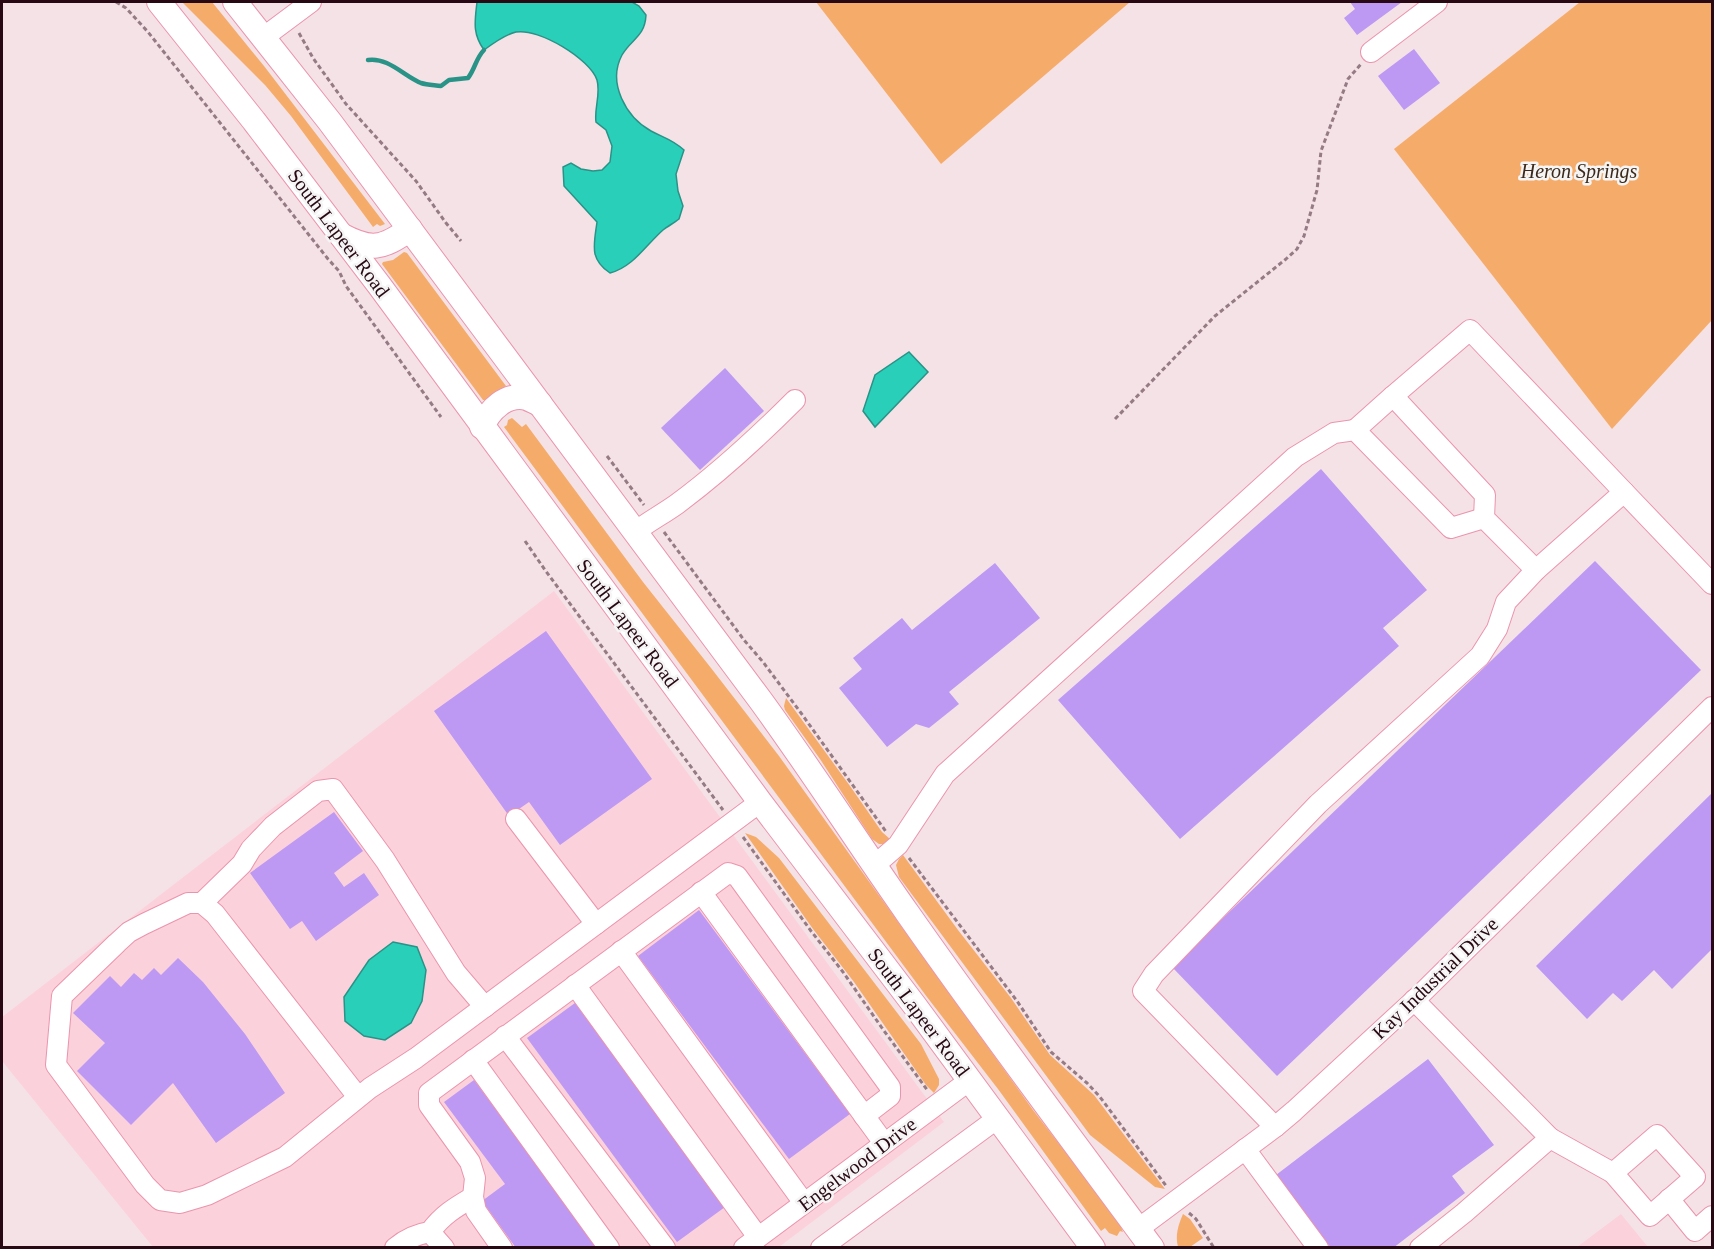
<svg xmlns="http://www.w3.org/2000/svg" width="1714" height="1249" viewBox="0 0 1714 1249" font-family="'Times New Roman',serif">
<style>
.built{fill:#fbd2dc}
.green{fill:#f5ac6a}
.water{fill:#2acfb9;stroke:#299387;stroke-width:1.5}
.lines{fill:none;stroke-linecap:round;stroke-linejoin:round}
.stream{stroke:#299387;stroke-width:4.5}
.building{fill:#bd99f3}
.minor-casing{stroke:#eb94ad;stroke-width:22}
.major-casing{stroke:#eb94ad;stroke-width:26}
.path{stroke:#957c84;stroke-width:3;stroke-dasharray:4.5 3;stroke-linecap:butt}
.minor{stroke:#fff;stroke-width:20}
.major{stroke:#fff;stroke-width:24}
.labels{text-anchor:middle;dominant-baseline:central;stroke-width:5;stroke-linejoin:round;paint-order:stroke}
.park-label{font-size:20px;font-style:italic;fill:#3c2919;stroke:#f5f5f5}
.street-label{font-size:20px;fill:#280813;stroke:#f5f5f5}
</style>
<rect width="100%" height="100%" fill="#f5e2e7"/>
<!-- built -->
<g class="built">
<path d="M554,591L944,1122L779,1247H153L2,1061V1017Z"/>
<path d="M1621,1214L1648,1247H1577Z"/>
</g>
<!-- green -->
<g class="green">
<path d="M182,2H212L264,66L385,224L380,226L377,224L373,227L291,116L265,85Z"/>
<path d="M816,2H1130L941,164Z"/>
<path d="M1580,2H1712V320L1612,429L1394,149Z"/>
<path d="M404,252L407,253L506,386L485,400H483L382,264L383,262L393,260Z"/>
<path d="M512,418L522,427L526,424L643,582L711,668L779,756L1033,1110L1119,1222L1123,1232L1120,1231L1117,1236L1109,1233L1105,1228L1101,1231L998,1089L927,997L504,427L507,425L508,420Z"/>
<path d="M786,698L850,786L882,832L890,839L883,844H879L872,839L820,759L785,710L784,706Z"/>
<path d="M745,833L756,837L779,858L921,1044L939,1079V1085L934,1093L926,1085L854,982L813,929Z"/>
<path d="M903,855L958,930L1011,998L1050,1055L1094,1095L1165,1189L1155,1187L1090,1135L899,877L896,865L899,859Z"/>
<path d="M1183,1214L1190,1219L1203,1238L1190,1247H1178C1175,1235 1178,1226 1183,1214Z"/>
</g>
<!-- water -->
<g class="water">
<path d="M477,2H632L639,6L646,15C645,37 631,39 622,55C607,83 626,117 651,131C664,138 672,139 684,150L676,174L678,191L683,206L679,219C674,223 668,226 663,230C646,245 633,267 610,273C589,259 594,245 597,222L564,186L563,167L571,163L581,169L593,171L602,170L610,162L612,146L606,130L596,122C594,108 601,94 597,80C590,59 539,28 516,32C507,34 492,44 484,50C472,33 475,21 477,2Z"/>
<path d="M909,352L928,372L875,427L863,411L875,375Z"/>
<path d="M393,942L417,947L426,970L422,1001L411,1023L385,1040L364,1036L345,1021L344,997L369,960Z"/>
</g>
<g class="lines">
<!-- stream -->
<path class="stream" d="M368,60C388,57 404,76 421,83C427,85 434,85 441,86L449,80L468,78C475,69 476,58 484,50"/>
</g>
<!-- building -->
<g class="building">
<path d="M1350,2H1402L1357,35L1344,18L1355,9Z"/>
<path d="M1414,49L1440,83L1404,110L1378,76Z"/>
<path d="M725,368L764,411L700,470L661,428Z"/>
<path d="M1321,469L1427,590L1383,628L1399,646L1180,839L1058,700Z"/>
<path d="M1595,561L1701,670L1277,1076L1172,967Z"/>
<path d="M995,563L1040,618L949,692L959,704L929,728L916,724L887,747L839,688L862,669L853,658L902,618L912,630Z"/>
<path d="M546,631L652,779L560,845L529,802L509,816L434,711Z"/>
<path d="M1712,793V949L1672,989L1654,970L1622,1001L1613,993L1587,1019L1536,966Z"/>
<path d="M334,812L363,851L334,873L344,887L364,873L379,895L316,941L302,921L290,929L250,873Z"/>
<path d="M699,910L850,1114L789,1159L638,956Z"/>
<path d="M178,958L203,982L245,1034L285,1093L216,1143L173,1083L131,1125L77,1071L105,1043L73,1013L110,976L121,987L134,973L142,980L154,968L161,975Z"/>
<path d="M575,1003L725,1207L677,1242L527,1038Z"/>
<path d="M1428,1059L1494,1145L1452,1176L1465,1193L1393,1248H1331L1276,1175Z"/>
<path d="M474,1080L599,1248H516L482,1201L505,1184L444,1102Z"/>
</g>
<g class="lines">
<!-- minor casing -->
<g class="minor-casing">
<g id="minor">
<path d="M264,37L311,2"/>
<path d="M1371,52L1437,2"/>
<path d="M1393,396L1470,330L1624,492"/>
<path d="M1355,430L1393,396L1485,495L1484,518L1536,570"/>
<path d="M635,532C648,522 663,514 677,504C719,473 758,437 795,400"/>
<path d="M516,819L596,924"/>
<path d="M875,865L898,845L945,774L1295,457L1334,433L1355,430L1451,528L1484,518"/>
<path d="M701,892L884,1143"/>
<path d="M202,903L242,864L251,849L273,826L318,791L333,789L385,860L456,973L485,1007"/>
<path d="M621,951L804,1203"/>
<path d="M575,985L758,1237"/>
<path d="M1414,1000L1550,1138L1464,1213L1420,1248"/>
<path d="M505,1036L665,1248"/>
<path d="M473,1060L609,1248"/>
<path d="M358,1097L215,914L202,903H188L144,924L129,932L117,943L62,996L56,1065L145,1185L160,1200L180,1203L207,1195L285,1157L370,1088L416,1058L760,802"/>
<path d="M1275,1127L1143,991L1154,974L1318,804L1480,656L1497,629L1506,602L1536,570L1624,492L1712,584"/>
<path d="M1657,1135L1695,1177L1650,1216L1613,1173Z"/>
<path d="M1550,1138L1613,1173"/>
<path d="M1245,1149L1318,1248"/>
<path d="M1669,1199L1695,1231L1712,1216"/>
<path d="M1138,1229L1275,1127L1294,1111L1421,994L1712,707"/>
<path d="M430,1232C442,1215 456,1207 473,1197"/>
<path d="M395,1248C406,1239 416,1234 430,1232L444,1248"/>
<path d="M502,1248L476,1211L473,1197L475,1178L470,1162L429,1105V1093L728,873L737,876L890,1087V1096L864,1116"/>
<path d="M744,1248L970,1080"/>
<path d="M821,1248L998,1118"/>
</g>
</g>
<!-- major casing -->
<g class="major-casing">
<g id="major">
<path d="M159,2L254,121L379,285L760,802L915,1006L1093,1248"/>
<path d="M235,2L330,122L761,701C812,771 858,843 908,914C987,1027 1070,1137 1152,1248"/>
<path d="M341,235C371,251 382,249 410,229"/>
<path d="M482,427C489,410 506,393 527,398C531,400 536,402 540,404"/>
</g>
</g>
<!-- path -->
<g class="path">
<path d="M116,2L126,8L148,32L328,259L339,271L346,286L441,417"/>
<path d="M299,33L313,58L346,104L416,181L446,223L461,241"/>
<path d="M1115,419L1215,316L1286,259L1297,249L1304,236L1317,190L1321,151L1348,79L1361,64"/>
<path d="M607,456L644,505"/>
<path d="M664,532L744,640L763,662L801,713L887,833"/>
<path d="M525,541L545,570L723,810"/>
<path d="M743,837L811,931L843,972L882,1028L928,1091"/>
<path d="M909,858L1017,1001L1051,1052L1087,1083L1100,1097L1167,1187"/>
<path d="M1189,1213L1196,1219L1214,1248"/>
</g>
<!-- minor -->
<use href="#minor" class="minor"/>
<!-- major -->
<use href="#major" class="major"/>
</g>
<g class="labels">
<!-- park labels -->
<g class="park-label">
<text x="1579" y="171">Heron Springs</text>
</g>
<!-- street labels -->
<g class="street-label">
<text transform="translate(339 233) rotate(53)">South Lapeer Road</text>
<text transform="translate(628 623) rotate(53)">South Lapeer Road</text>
<text transform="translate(1435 978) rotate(-44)">Kay Industrial Drive</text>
<text transform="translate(919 1012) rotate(53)">South Lapeer Road</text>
<text transform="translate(857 1164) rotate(-37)">Engelwood Drive</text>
</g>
</g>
<!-- border -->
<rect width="1714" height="1249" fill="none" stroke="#280813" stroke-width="6"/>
</svg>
